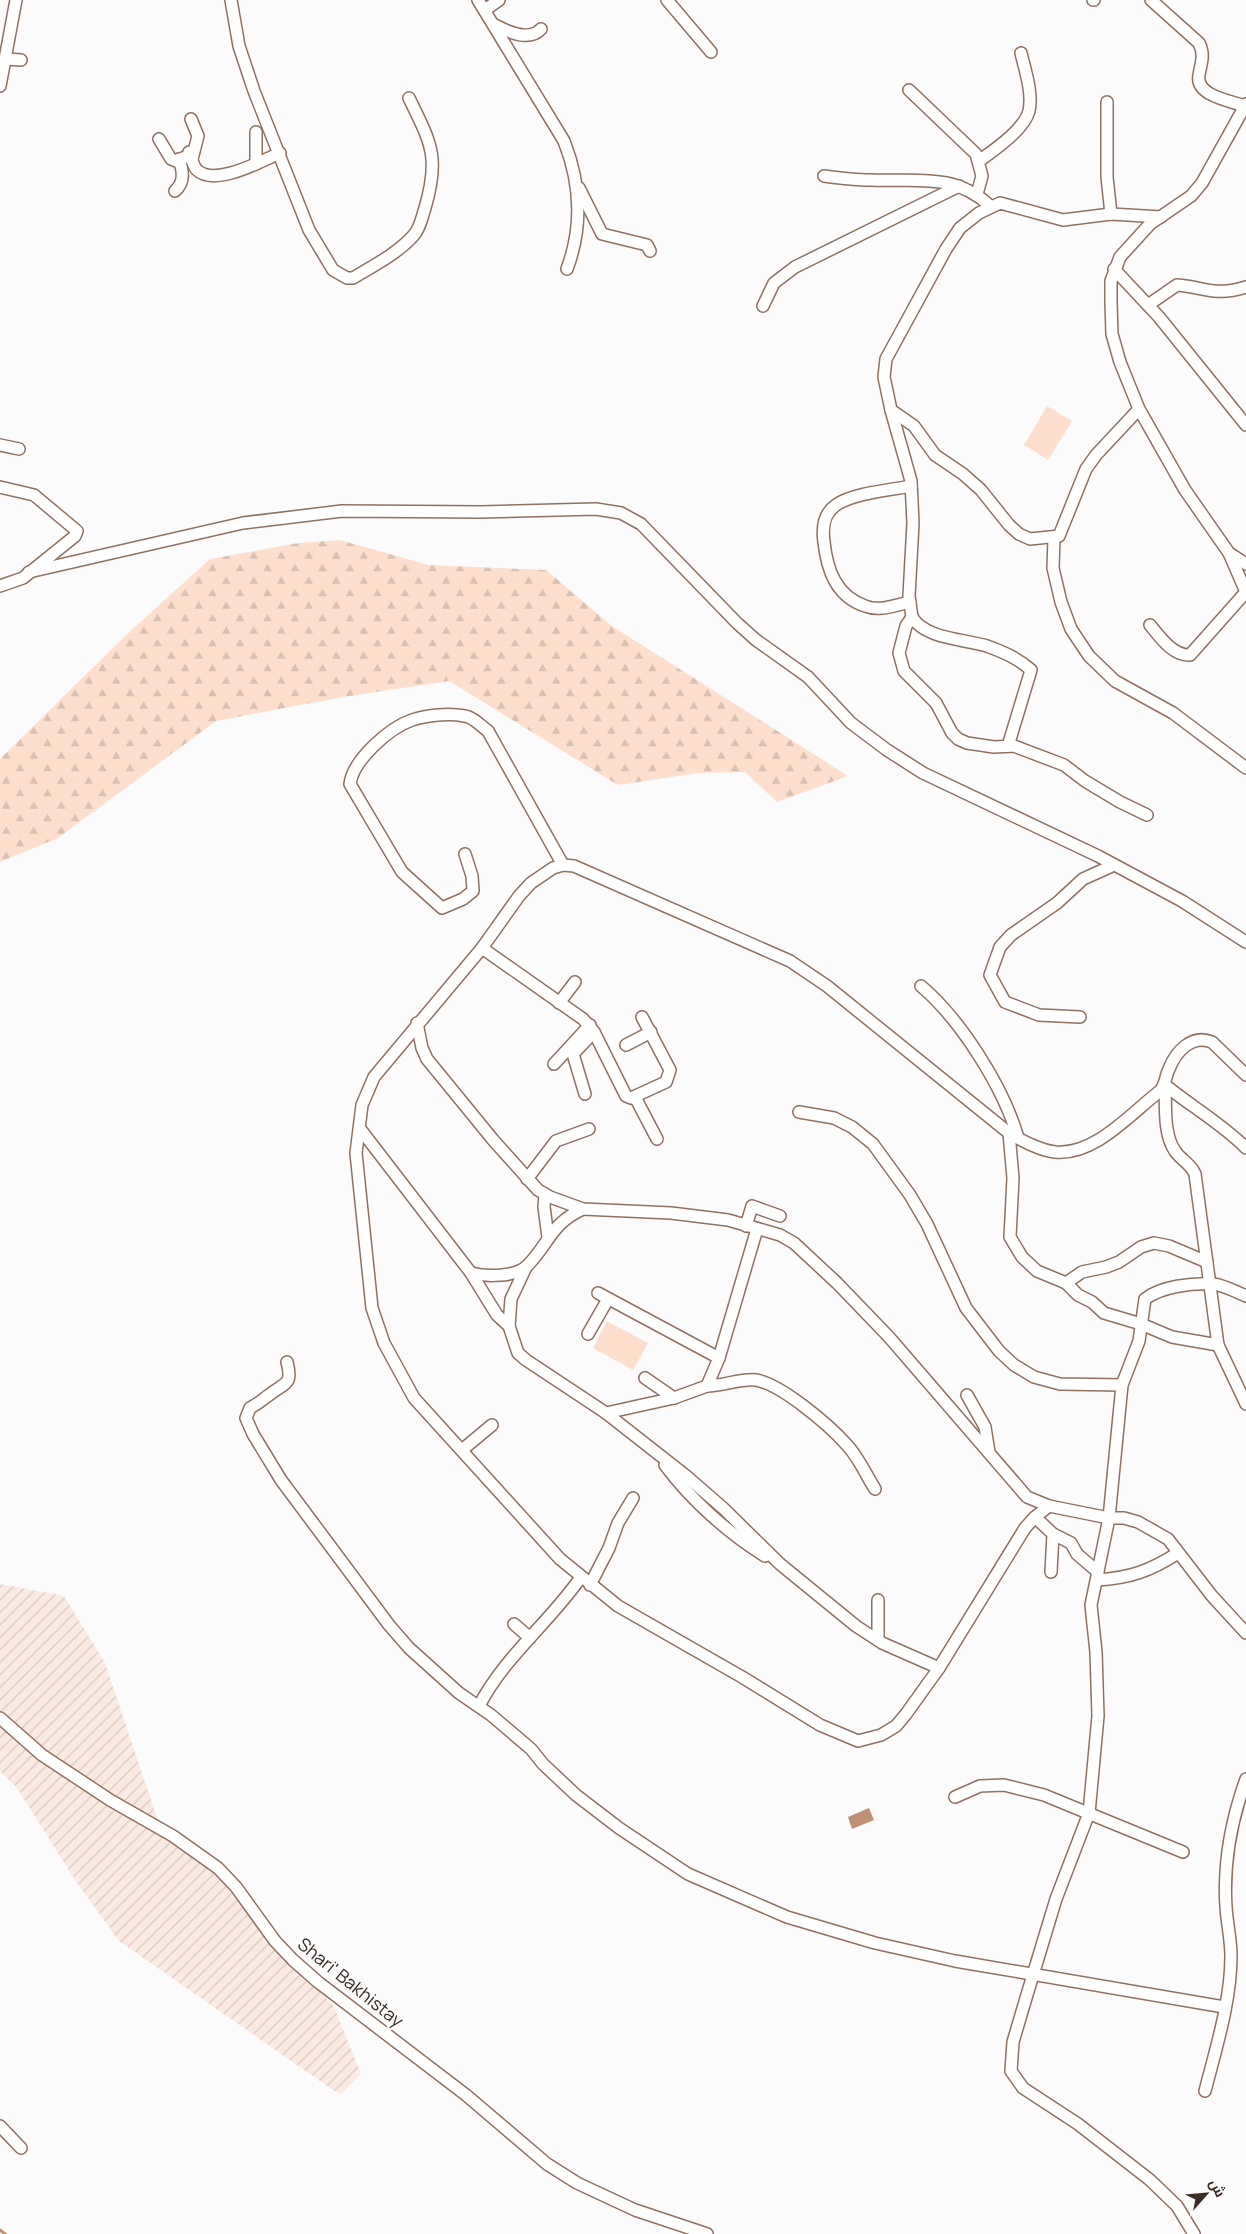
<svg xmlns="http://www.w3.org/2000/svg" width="1246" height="2234" viewBox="0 0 1246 2234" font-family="Manrope,Cairo,sans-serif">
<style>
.industrial{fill:url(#industrial-furrows)}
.forest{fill:url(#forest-firs)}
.pitch{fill:#fedfce}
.water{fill:#bf9076}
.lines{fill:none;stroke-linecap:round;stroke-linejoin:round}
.stream{stroke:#bf9076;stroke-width:3}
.street-casing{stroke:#907160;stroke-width:14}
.street{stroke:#fff;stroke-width:11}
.labels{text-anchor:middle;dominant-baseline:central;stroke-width:4.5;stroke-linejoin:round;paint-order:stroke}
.street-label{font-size:18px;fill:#3a2d25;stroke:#fbfbfb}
</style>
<defs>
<pattern id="industrial-furrows" width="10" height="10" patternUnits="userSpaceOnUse" patternTransform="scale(1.25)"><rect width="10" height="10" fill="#fbeae1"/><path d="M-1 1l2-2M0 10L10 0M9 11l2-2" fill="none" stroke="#d8c9c1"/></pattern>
<pattern id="forest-firs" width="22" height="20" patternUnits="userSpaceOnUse" patternTransform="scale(1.25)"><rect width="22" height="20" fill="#fedfce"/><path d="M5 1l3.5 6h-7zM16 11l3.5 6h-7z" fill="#dac0b1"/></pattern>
</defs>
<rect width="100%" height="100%" fill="#fbfbfb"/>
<!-- industrial -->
<path class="industrial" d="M0,1584L64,1596L105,1663L162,1833L220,1874L264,1930L334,2007L361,2074L340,2095L119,1941L77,1883L17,1788L0,1771Z"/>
<!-- forest -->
<path class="forest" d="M340,540L429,565L546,570L612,626L848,776L777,802L745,772L698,773L618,785L449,681L343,697L216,721L58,838L0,862V759L126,635L210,559L298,543Z"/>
<!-- pitch -->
<g class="pitch">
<path d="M1047,406L1072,421L1048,460L1024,445Z"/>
<path d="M607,1321L648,1343L633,1370L593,1348Z"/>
</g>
<!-- water -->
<path class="water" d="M869,1808L874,1820L852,1829L848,1817Z"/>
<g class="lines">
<!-- stream -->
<path class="stream" d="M0,2230L5,2234"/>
<!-- street casing -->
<g class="street-casing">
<g id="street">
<path d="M231,0L239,46L254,91L309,230L333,270L347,278H353C373,266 398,253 413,236C420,229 422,217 425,208C440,157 431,143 409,98"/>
<path d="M478,0L564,141C581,184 583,226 567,269"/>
<path d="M667,0L711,52"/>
<path d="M1093,0H1094"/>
<path d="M1151,0L1199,43C1205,55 1201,63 1199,75C1195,96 1231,101 1245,106"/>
<path d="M485,10L499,0"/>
<path d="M495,25C508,32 529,42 541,29"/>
<path d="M6,59L21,60"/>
<path d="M0,86L16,0"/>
<path d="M909,90L976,154L982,176L977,194"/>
<path d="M1107,102V177L1111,214"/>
<path d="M1246,104L1202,183L1191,196L1150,224L1120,257L1111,281V303L1112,334L1120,362L1139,409L1185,490L1229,553L1246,564"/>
<path d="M191,119L198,136L192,159"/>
<path d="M159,139L171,159L176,161L190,155"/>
<path d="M189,152C191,157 193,166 197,170C215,187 261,161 280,153"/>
<path d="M979,161C994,150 1024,130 1029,111C1033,93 1025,70 1021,53"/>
<path d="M256,164V132"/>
<path d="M824,176C839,178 854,180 870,180C915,182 954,172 990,206"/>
<path d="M579,188L602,234L647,245L650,251"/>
<path d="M175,191C185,182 183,171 179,159"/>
<path d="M1114,269L1159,317L1246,425"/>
<path d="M1148,305L1177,285C1205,287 1216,297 1246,287"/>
<path d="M763,306L774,283L795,267L959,186"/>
<path d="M1139,409L1096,455L1086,469L1059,536L1030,539L1019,534L1009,525L981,490L963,474L935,455L914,426L891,410L884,377L886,359L946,249L960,228L979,213L1000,203L1063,220L1111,214L1161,217"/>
<path d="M891,410L911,481L913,523L909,596L912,617L906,626L899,653L904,671L936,703L952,733L958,739L967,743L994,747L1014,746L1064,765L1085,781L1120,802L1147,815"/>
<path d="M0,445L19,449"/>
<path d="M0,487L34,495L77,531L75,536L23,578L0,586"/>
<path d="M1054,538L1053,568L1061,602L1071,629L1089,656L1115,681L1173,713L1246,768"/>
<path d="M1229,553L1246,592"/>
<path d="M29,572L243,523L342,511L481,512L596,509L621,513L641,524L737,623L756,640L808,677L851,723L887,750L923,773L1098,856L1182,901L1246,942"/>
<path d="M910,602C895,605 880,612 865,606C836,596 827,570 824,542C822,528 823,514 836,505C853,493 891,490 911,486"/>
<path d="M912,617C925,639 964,639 987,646C1003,652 1018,658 1031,670L1008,746"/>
<path d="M1150,625C1160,637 1173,656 1190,655L1246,592"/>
<path d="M465,854L472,876L473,891L463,899L442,908L402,872L350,784C353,760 389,728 412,720C427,715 449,713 465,716C473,717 481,726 488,731L563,865"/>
<path d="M482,948L583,1019L594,1032L626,1096L631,1098L666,1082L670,1070L642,1017"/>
<path d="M921,986C961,1020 1004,1088 1018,1138"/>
<path d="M559,1003L575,982"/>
<path d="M1080,1017L1039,1015L1005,1002L990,975L1000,947L1011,935L1057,903L1083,879L1114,865"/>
<path d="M417,1023L422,1048L427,1059L494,1141L538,1190L550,1197L583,1209L671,1213L728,1220L780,1235L794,1243L837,1283L889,1337L1027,1497L1049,1506L1109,1518L1122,1385L1139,1341L1145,1299C1162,1286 1192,1283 1213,1284C1224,1285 1236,1292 1246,1296"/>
<path d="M626,1045L651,1032"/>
<path d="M554,1064L590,1025"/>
<path d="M1165,1085C1166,1105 1163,1134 1175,1151C1181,1160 1191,1164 1195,1174L1218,1345L1246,1404"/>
<path d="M1165,1085C1192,1107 1221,1123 1246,1148"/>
<path d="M585,1094L573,1054L594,1032"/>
<path d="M635,1097L657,1139"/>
<path d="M799,1112L834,1118L852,1127L873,1144L910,1195L927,1224L966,1308L999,1351L1014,1365L1034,1377L1060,1384L1122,1385"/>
<path d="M361,1130L471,1273L497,1315L509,1326L518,1353L526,1360L606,1413L685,1475L723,1508L780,1564L856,1626L882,1643L939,1668"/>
<path d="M1009,1133L1013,1178L1010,1237L1022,1257L1037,1271L1066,1283L1078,1295L1092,1302L1104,1313L1141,1324L1172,1337L1218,1345"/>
<path d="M527,1179L556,1141L589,1129"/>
<path d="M545,1194L544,1207L548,1237"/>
<path d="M746,1226L752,1206L780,1216"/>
<path d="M471,1273C486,1277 516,1277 527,1266C549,1244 551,1223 583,1209"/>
<path d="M1066,1283L1082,1272L1106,1267L1119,1262L1141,1247L1154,1243L1169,1246L1207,1262"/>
<path d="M598,1293L719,1358"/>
<path d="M509,1326L511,1299L526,1267"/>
<path d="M588,1334L608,1299"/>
<path d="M287,1362C293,1386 285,1382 269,1395C262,1400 258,1404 250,1408L246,1418L253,1434L281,1480L389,1625L409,1648L459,1693L491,1715L531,1749L543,1764L576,1795L619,1828L688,1874L787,1917L875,1943L955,1961L1224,2007"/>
<path d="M645,1378L674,1398"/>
<path d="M707,1386C724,1386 741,1378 756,1380C781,1384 829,1425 846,1444C858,1456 866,1475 875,1489"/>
<path d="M967,1395L985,1427L989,1452"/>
<path d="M606,1413L674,1398L707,1386L719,1358L757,1229"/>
<path d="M462,1450L492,1425"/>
<path d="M665,1465C691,1500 728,1533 765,1556"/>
<path d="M1049,1506L1035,1517L1025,1528L939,1668L906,1714L896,1726L881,1735L858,1741L820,1725L742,1677L618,1606L560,1559L414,1398L384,1343L372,1308L356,1153L362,1105L374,1077L482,948L519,896L531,883L553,868L563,865L574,866L790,961L827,986L1009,1133C1023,1141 1039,1150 1055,1152C1095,1156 1131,1113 1160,1091C1166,1084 1165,1077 1169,1069C1176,1051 1192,1034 1212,1042L1246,1075"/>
<path d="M1035,1517L1053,1534L1051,1572"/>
<path d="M1053,1534L1071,1543L1077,1554L1098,1572"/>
<path d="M1097,1580C1130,1578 1150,1571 1178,1553"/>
<path d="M590,1585L609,1548L618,1523L633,1498"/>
<path d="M878,1600V1640"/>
<path d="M514,1624L530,1638"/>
<path d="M479,1706C504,1657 550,1622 581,1577"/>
<path d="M0,1718L42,1755L110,1800L173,1836L218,1868L236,1887L275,1941L293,1960L318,1982L466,2095L547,2164L577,2183L635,2210L707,2234"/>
<path d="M955,1797L980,1786L1004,1785L1044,1795L1183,1852"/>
<path d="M1205,2091C1216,2048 1231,2001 1231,1956C1231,1940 1227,1923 1226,1907C1223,1862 1231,1821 1246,1779"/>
<path d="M0,2126L21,2148"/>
<path d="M1194,2234L1177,2206L1150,2180L1078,2124L1023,2088L1011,2071L1013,2042L1026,1998L1056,1899L1089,1813L1098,1716L1096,1652L1091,1605L1109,1518H1124L1138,1522L1168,1539L1212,1596L1246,1633"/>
</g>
</g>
<!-- street -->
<use href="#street" class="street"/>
</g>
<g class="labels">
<!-- street labels -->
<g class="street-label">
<text transform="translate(351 1982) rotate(39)">Shari' Bakhistay</text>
</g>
</g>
<!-- north arrow -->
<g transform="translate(1206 2194) rotate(63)" stroke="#fbfbfb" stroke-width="4" paint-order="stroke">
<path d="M0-4L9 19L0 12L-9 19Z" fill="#3a2d25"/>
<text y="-8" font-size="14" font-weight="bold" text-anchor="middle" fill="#3a2d25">ش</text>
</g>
</svg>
